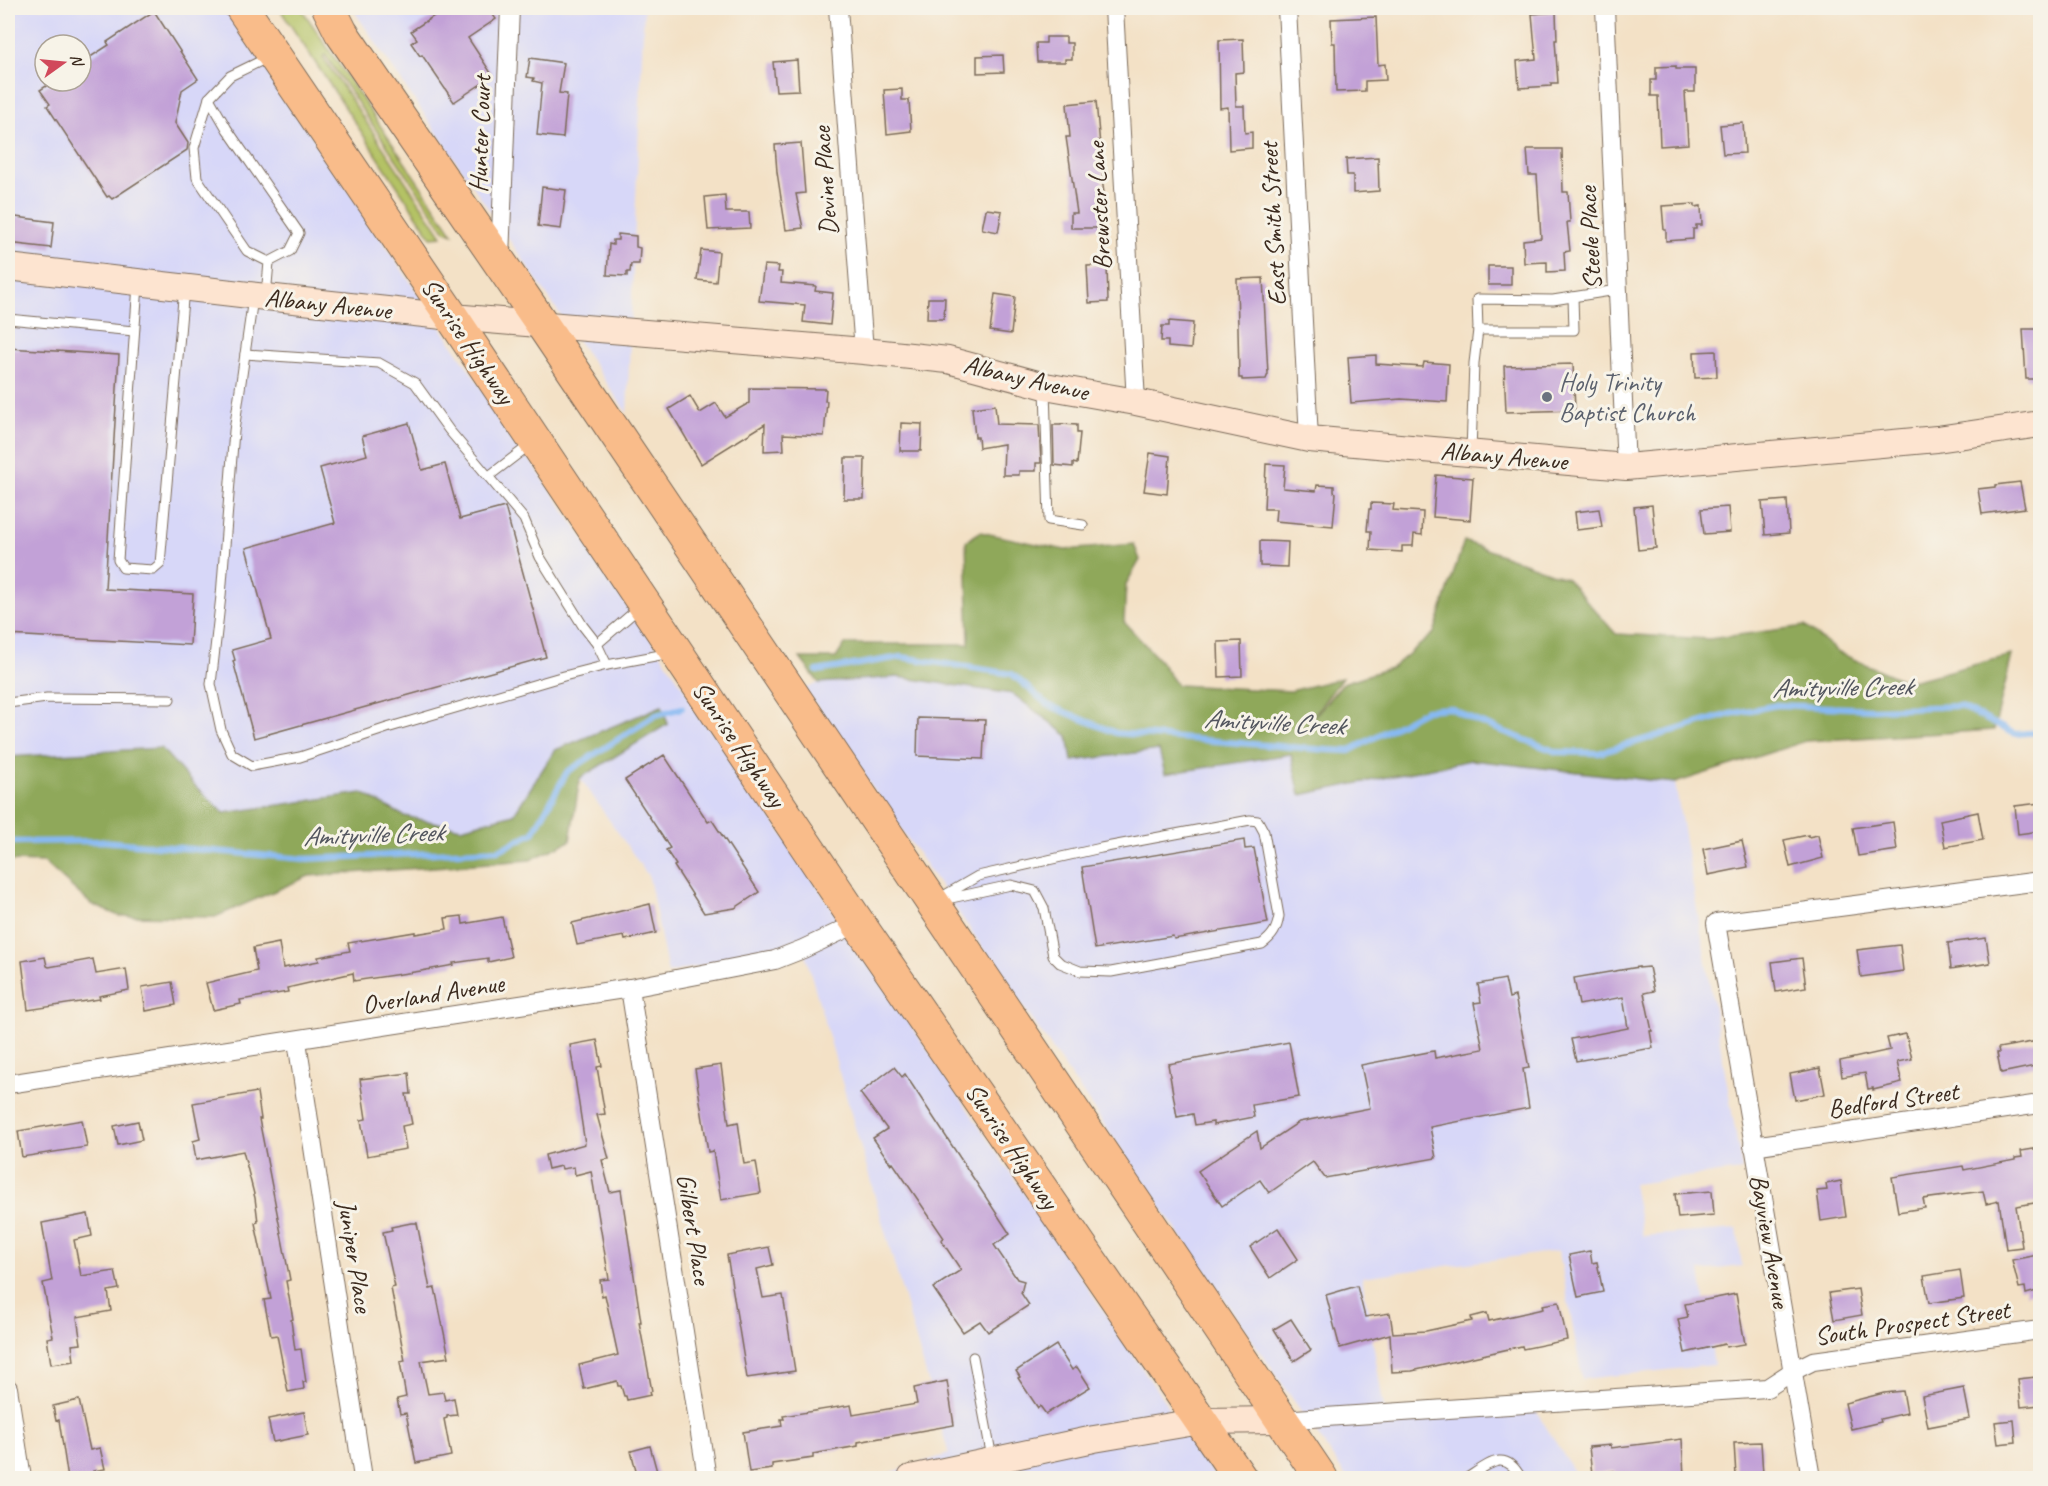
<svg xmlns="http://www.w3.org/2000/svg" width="2048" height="1486" viewBox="0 0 2048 1486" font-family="Caveat,sans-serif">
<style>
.built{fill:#d7d7f8;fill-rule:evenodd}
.green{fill:#b4c265;stroke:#787642;stroke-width:1.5}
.forest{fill:#8fa85a;stroke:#65693c;stroke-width:1.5}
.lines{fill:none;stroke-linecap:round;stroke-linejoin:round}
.stream{stroke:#87b9f3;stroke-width:6}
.building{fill:#c2a1d7}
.lane-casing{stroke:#7b6a59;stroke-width:11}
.street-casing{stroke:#7b6a59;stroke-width:20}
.secondary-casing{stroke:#7b6a59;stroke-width:28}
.highway-casing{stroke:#7b6a59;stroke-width:35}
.lane{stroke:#fff;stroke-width:9}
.street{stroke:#fff;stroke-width:18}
.secondary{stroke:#fde4d0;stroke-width:26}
.highway{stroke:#f9bc8a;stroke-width:33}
.worship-dot{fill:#6b7280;stroke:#f7f3e8;stroke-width:2}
.labels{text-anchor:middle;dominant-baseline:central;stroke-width:6;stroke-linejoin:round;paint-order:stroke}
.street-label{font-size:26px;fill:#3b2a1e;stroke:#f7f3e8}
.worship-label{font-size:26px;fill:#5b616d;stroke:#f7f3e8;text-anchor:start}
.water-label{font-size:27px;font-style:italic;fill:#52555e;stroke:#f7f3e8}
</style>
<rect width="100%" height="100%" fill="#f7f3e8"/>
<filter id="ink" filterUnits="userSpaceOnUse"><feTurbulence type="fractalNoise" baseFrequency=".0167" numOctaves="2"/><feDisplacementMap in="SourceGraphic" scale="12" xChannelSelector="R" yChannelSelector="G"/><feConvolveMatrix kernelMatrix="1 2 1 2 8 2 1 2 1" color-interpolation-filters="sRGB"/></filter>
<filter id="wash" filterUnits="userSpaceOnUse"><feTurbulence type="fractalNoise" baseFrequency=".008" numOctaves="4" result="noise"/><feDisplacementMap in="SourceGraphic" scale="24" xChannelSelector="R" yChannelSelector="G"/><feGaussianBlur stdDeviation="1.35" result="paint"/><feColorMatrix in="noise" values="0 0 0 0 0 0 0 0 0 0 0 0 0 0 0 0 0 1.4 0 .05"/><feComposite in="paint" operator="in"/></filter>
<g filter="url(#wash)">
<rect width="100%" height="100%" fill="#f3e1c6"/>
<!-- built -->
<g class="built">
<path d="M8,8H230L326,157L1216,1478H874L949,1454L802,943L668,973L649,877L580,778L668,724L555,750L514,814L461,828L404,816L362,793L224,813L194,785L161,748L8,757ZM45,45H81V81H45Z"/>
<path d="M352,8H644L627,413Z"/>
<path d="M898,677L1013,694L1068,736L1072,761L1160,750L1166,774L1291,753L1300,795L1471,760L1675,783L1742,1170L1633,1184L1643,1236L1737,1229L1742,1266L1700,1271L1714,1365L1582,1379L1559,1251L1362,1277L1386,1420L1536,1411L1578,1478H1347L805,689L819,683Z"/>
</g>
<!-- green -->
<path class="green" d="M279,8H301L453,234L445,231L325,55L323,57L442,236L431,237Z"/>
<!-- forest -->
<g class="forest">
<path d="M980,532L1065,550L1134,544L1140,560L1126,584L1124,622L1160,661L1177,685L1291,691L1342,678L1303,730L1343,683L1393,667L1434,633L1464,541L1567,579L1616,634L1709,639L1805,626L1839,653L1907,682L2012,655L1994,730L1806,741L1675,783L1471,760L1300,795L1291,754L1165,774L1159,750L1072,761L1068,736L1013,694L898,677L819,683L800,658H836L845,644H969L966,541Z"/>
<path d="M662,706L668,724L580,778L570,841L530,860L309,876L215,917L119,916L91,904L44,862L8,861V757L161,748L194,785L224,813L362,793L404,816L461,828L514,814L555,750Z"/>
</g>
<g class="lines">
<!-- stream -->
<g class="stream">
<path d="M817,671L901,657L1012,674L1048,705L1116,733L1327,750L1349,751L1426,710L1450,708L1476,721L1557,752L1599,753L1730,714L1777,705L1874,709L1960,706L2015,734L2040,732"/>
<path d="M8,842L102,841L305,859L499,850L533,833L567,772L656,715L682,708"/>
</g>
</g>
<g id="blocks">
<!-- building -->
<g class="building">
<path d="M446,8H488L496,19L468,38L493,76L454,102L422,55L420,56L411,43L417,39L411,31Z"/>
<path d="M154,11L198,79L182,90L175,123L188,143L187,150L112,199L109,196L107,197L47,106L50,104L40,90L54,81H81V63L109,45L107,42Z"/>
<path d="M1556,12L1557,40H1555L1558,83H1551V86L1519,88L1517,61L1536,59L1532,14Z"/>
<path d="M1376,17L1378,65L1385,64L1386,80L1365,81V91L1336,92L1335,43H1332L1331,19Z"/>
<path d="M1046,37H1066V43H1072V59H1065V62H1037L1036,43H1046Z"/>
<path d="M1243,39L1244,72L1235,73L1236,106H1244L1245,133L1252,132V148L1229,150L1228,107L1220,108L1219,40Z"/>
<path d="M1003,55L1004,72L977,73V56Z"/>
<path d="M530,58L564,63L559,93L567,94L563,138L537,135L542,83L533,81L534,78L527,77Z"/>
<path d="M797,60L799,90L776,91L773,62Z"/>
<path d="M1676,66V69H1695V92H1685L1688,144L1660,146L1658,96H1651V80H1656V67Z"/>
<path d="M902,89V100H909L911,131L887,134L884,90Z"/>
<path d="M1096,101L1103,179H1102L1105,200V228H1071V213H1077L1066,137H1070L1067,104Z"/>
<path d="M1743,123L1745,153L1723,154L1720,125Z"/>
<path d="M801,143L805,193L796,194L803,228L786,230L777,172L775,145Z"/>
<path d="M1527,149H1562L1563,192H1568L1570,222H1567L1570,251L1564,252L1565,271L1547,272V262L1524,263L1523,240L1541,238L1537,175H1529Z"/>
<path d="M1378,157L1379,191L1353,193V175H1347L1346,159Z"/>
<path d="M542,187L566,190L561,229L538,226Z"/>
<path d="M725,195L726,212H749L750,228L708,230L705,197Z"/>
<path d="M1695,204V207L1701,206L1702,225H1696V229H1693V239L1666,241V230H1664L1662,206Z"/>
<path d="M986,209L1002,211L998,232L982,229Z"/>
<path d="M8,216L54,222L51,248L8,243Z"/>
<path d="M618,234L636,236V247L640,248L639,264H631L630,272H627V276L607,275L609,244L613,245V240H618Z"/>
<path d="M701,250L719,252L716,282L697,280Z"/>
<path d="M764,265L779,266L778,272H782L781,283L816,286L815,291L833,293L830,325L803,322L805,305L759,301Z"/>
<path d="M1107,265L1108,302L1089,303L1087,266Z"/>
<rect x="1488" y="266" width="23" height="19"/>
<path d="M1263,278L1268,374L1266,379L1242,380V378H1239L1237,279Z"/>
<path d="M995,294L1015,297L1011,334L990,331Z"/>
<path d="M928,298H945L944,319H927Z"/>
<path d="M1169,321L1193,323L1191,349L1168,347V341H1161L1162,326H1169Z"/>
<path d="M2023,329H2040V379H2026Z"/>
<path d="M8,348L119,355L105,589L193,594L190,645L8,635Z"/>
<path d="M1716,351L1717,377L1695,378L1694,352Z"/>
<path d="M1376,355V364L1423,367L1424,362L1449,364L1447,402L1401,399L1351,403L1348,357Z"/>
<path d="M1573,364L1575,410L1506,412L1504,366Z"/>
<path d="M749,388L826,389L825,401H827L824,436L783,434L784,450L764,451L765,424L701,464L669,409L690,396L700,413L716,403L725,417L749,403Z"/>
<path d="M995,405L997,424L1039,425L1041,463H1036V471H1019V475H1003L1004,444L979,448L978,437H975L972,408Z"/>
<path d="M409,423L422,470L445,464L460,519L505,507L546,657L254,738L233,661L235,660L232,650L271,639L246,548L335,523L320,468L367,455L362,436Z"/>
<path d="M901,423L922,424L921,451H900Z"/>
<path d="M1061,424L1077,425V433H1080L1077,464L1073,463V467L1054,465L1053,425H1061Z"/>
<path d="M1150,453L1170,456L1167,494L1144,491Z"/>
<path d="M845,458H865L864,499H844Z"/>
<path d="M1266,464L1285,465L1283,488L1316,491L1317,485L1334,486V492L1336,493L1333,526L1275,521L1276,509H1264Z"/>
<path d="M1436,475L1473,478L1470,520L1433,517Z"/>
<path d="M2020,482L2025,508L1982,514L1978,489L1995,487V485Z"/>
<path d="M1787,500L1789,533L1765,535L1762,502Z"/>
<path d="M1371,503L1394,504L1393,510L1423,512L1422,535L1414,534L1413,546H1402V552L1370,550L1371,531H1367L1369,509H1371Z"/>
<path d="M1652,505L1656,548L1638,550L1634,507Z"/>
<path d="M1728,507L1730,532L1704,534L1701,509Z"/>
<path d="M1599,509L1602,527L1577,530L1575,512Z"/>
<path d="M1260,541L1288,542L1287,567L1260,566Z"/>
<path d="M1241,641L1242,676L1219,677L1218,642Z"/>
<path d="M918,718L985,720L983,759L917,756Z"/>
<path d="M664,755L708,822L712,820L759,892L735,908L704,913L674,866L676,865L666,850L670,848L625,780Z"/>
<path d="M2040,803V831L2018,834L2015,806Z"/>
<path d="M1978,812L1983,840L1945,847L1940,820Z"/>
<path d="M1893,822L1897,850L1858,856L1853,828Z"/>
<path d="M1808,835V837L1818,835L1823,858L1790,867L1784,840Z"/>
<path d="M1244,840L1245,849L1254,848L1268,923L1174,939L1173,936L1095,949L1082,867Z"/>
<path d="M1742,841L1748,867L1708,875L1703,849Z"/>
<path d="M650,904L656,933L625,940L624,936L577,945L572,923Z"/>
<path d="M462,916L463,924L502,917L511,957L488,962V958L453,963L454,965L421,971L354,981L353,973L287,988L288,992L240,1000L241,1004L213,1010L206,983L257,971L253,948L279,943L283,968L319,961L318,957L350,951L348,943L415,932V934L447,929L445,918Z"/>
<path d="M1986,938L1990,963L1951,969L1948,943Z"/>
<path d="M1900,945L1903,971L1861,977L1857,950Z"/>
<path d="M45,957L47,966L49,967L93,959L96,974L126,969L129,990L99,996L100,999L28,1010L22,961Z"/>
<path d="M1802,958L1806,987L1776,992L1772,962Z"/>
<path d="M1639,967V968L1649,967L1654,991L1644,993L1652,1031H1650L1653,1048L1576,1061L1571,1039L1628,1028L1623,997L1579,1005L1574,978Z"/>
<path d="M1505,979L1509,998L1515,996L1529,1068L1523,1069L1529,1108L1430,1127L1436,1158L1325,1178L1313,1162L1269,1193L1260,1180L1222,1206L1198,1171L1257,1131L1260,1148L1299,1122L1370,1108L1361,1065L1434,1051L1435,1058L1483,1049L1474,1003L1481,1002L1478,984Z"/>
<path d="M172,982L176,1005L146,1011L142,987Z"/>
<path d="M1906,1034L1912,1059L1897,1062L1902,1083L1873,1090V1088L1868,1089L1865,1073L1842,1077L1840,1061L1890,1050L1887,1038Z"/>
<path d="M597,1040L602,1066L597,1067L605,1114L597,1115L609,1159L602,1160L610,1192L621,1190L641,1322H639L652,1391L650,1392L651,1395L627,1400L626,1396H624L621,1386H618L617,1381L584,1389L579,1365L618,1355L605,1295L602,1296L600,1280L609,1279L591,1171L575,1175L574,1167L562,1169L561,1166L548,1169L545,1155L585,1144L570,1045Z"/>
<path d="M2038,1041L2040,1065L2001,1073L1997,1053H1999L1998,1048Z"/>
<path d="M1289,1042L1299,1097L1252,1105L1254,1117L1213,1125V1122L1195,1125L1193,1114L1177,1117L1168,1064Z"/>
<path d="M721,1065L729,1124L738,1122L744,1164L756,1162L761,1193L721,1200L713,1151L708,1152L695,1069Z"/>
<path d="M894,1067L902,1077L905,1074L1010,1234L994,1245L1017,1279L1024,1281L1021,1293L1029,1305L988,1332L980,1321L963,1332L933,1288L961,1270L941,1240L944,1238L893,1163L891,1164L873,1138L887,1129L860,1093Z"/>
<path d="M1820,1068L1825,1094L1795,1100L1790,1074Z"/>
<path d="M409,1073L411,1094H406L412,1124L402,1126L406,1149L367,1156L361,1120L366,1119L360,1079Z"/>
<path d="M257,1092L261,1119H259L290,1280L286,1281L293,1319L291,1320L295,1350L301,1349L306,1382H303L304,1389L288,1392L277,1335L271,1336L264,1300L271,1299L255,1223L258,1222L255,1198L243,1151L196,1160L193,1141L200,1139L193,1103Z"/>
<path d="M82,1120L87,1147L22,1157L18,1131Z"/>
<path d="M138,1121L142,1140L118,1145L114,1126Z"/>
<path d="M2040,1148V1202L2016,1206L2022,1247L2006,1249L1999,1201L1986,1204L1983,1191L1923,1199L1925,1208L1898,1212L1892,1177L1963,1166L1964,1170L2015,1160V1158L2022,1157L2021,1151Z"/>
<path d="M1841,1181L1846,1217L1821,1221L1817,1191L1827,1190L1826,1184Z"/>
<path d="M1712,1191L1714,1215L1678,1218L1675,1194Z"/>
<path d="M88,1214L92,1236L74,1240L81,1276L115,1271L119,1289L108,1291L111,1311L77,1317L81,1344L72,1345L74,1361L51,1364L47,1338L53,1337L43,1283L52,1281L42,1223Z"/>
<path d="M411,1223H417L430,1289L435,1288L449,1357L421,1361L428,1394L443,1392L445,1400L454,1398L457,1415L447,1416V1418L444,1419L451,1456L416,1463L406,1413L400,1414L397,1399L406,1397L400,1362L405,1361L391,1288L395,1287L383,1232L392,1230L391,1227Z"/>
<path d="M1278,1228L1298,1259L1270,1278L1250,1247Z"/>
<path d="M769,1247L773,1265L757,1269L763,1298L783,1295L795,1371L747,1378L727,1255Z"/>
<path d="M1590,1251L1592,1263L1597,1262L1603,1292L1578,1297L1569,1255Z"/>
<path d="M2037,1255L2038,1261L2040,1260V1290L2026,1294L2025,1287L2019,1288L2012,1260Z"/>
<path d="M1960,1270L1964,1298L1929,1303L1924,1276Z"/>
<path d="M1357,1286L1365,1317L1390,1313L1393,1333L1426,1331L1472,1321L1471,1317L1487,1313L1489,1321L1543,1309L1542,1305L1559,1302L1567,1340L1523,1349L1522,1346L1412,1371L1392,1372L1390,1334L1340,1348L1326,1295Z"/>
<path d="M1858,1289L1862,1315L1834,1320L1829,1293Z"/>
<path d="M1736,1294L1745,1344L1726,1347L1725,1344L1685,1353L1678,1319L1688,1317L1685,1304Z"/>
<path d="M1291,1319L1311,1350L1294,1361L1274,1329Z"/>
<path d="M1056,1345L1072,1370L1077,1367L1090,1387L1046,1414L1040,1406L1038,1408L1018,1378L1020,1377L1016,1371Z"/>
<path d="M2036,1377V1379H2040V1405L2021,1407L2018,1379Z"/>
<path d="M947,1381L954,1425L858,1442V1446L813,1454V1458L772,1464V1469L749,1472L743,1432L782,1426L781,1419H784L783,1416L851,1405L853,1415L917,1404L914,1388Z"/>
<path d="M1964,1388L1970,1419L1928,1427L1922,1396Z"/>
<path d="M1903,1391L1907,1413L1880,1419L1881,1422L1851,1429L1845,1403L1884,1393Z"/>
<path d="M79,1400L90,1450L100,1448L105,1469L93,1471L95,1479H68L59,1420L56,1421L53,1406Z"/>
<path d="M304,1412L308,1435L273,1442L268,1419Z"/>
<path d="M2014,1420L2016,1442L1998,1444L1995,1422Z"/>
<path d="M1682,1439L1684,1477L1615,1479L1614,1471L1592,1474L1589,1447L1611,1445V1448Z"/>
<path d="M1761,1442L1763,1475L1736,1476L1734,1443Z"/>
<path d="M650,1446L659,1479H638L631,1451Z"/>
</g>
</g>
</g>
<g filter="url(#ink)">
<use href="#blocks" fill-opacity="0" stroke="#7b6a59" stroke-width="1.5"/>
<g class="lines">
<!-- lane casing -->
<g class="lane-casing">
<g id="lane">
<path d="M209,98L227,129L299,233L290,251L269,262"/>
<path d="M138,285L118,560L123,568L153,570L160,564L184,288"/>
<path d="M266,296L269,262L247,251L197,178L194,148L209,98L230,76L269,57"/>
<path d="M253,298L234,431L221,596L211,684L221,730L232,754L252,766L300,757L387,728L564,676L607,665L671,653"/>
<path d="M8,319L134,331"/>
<path d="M1478,330H1574L1573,297"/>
<path d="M245,354L379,363L415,383L449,430L524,519L540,557L583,626L597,644L640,607"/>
<path d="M1045,389L1049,520L1083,525"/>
<path d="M1471,452L1474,363L1478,330L1477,299L1553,300L1617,290"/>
<path d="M489,476L531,444"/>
<path d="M597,644L607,665"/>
<path d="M8,703L47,698L170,699"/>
<path d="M1250,820L1258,821L1264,832L1279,916C1277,929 1273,936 1262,944L1111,972L1080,971L1060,963L1053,956L1044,908L1035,891L1011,885L933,902L978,876L1101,848Z"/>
<path d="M973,1357L992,1458"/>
<path d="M1467,1478C1489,1464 1505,1448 1521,1478"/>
</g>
</g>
<!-- street casing -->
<g class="street-casing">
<g id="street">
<path d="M838,8L864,351"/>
<path d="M1114,8L1136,402"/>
<path d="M1287,8L1309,439"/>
<path d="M1605,8L1626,467"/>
<path d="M500,258L510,8"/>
<path d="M630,988L707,1478"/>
<path d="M297,1041L363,1478"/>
<path d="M8,1084L630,988L775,960L803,949L858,923"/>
<path d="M1753,1146L2040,1104"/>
<path d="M8,1388L22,1478"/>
<path d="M1280,1420L1767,1388L1793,1371L1813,1361L2040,1330"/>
<path d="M1811,1478L1716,923L2040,881"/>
</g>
</g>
<!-- secondary casing -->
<g class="secondary-casing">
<g id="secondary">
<path d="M8,267L266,297L452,317L864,351L948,360L1045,386L1136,402L1309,439L1626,467L1937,439L2040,424"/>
<path d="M911,1478L1094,1439L1201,1421L1280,1420"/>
</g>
</g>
<!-- highway casing -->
<g class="highway-casing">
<g id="highway">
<path d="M242,8L452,317L858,923L1240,1478"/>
<path d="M329,8L341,32L542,324L1321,1478"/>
</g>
</g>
<!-- lane -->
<use href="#lane" class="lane"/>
<!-- street -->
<use href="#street" class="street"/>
<!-- secondary -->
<use href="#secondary" class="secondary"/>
<!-- highway -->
<use href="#highway" class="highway"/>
</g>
</g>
<!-- markers -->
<circle class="worship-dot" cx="1547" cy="397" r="6"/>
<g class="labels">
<!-- street labels -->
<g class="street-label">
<text transform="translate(480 134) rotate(-88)">Hunter Court</text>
<text transform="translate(825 181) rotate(-94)">Devine Place</text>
<text transform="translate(1099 206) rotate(-93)">Brewster Lane</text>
<text transform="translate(1273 224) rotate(-93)">East Smith Street</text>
<text transform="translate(1590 238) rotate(-93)">Steele Place</text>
<text transform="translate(328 304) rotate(6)">Albany Avenue</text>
<text transform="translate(468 341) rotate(56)">Sunrise Highway</text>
<text transform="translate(1026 378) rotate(13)">Albany Avenue</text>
<text transform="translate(1504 456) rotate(5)">Albany Avenue</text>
<text transform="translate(739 744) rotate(56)">Sunrise Highway</text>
<text transform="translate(433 994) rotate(-9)">Overland Avenue</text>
<text transform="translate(1893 1100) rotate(-8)">Bedford Street</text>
<text transform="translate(1012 1146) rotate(56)">Sunrise Highway</text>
<text transform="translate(694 1229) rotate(81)">Gilbert Place</text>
<text transform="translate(1770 1241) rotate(80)">Bayview Avenue</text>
<text transform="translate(355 1256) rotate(81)">Juniper Place</text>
<text transform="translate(1912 1323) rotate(-8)">South Prospect Street</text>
</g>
<!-- worship labels -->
<g class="worship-label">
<text x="1559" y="382">Holy Trinity<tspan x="1559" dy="30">Baptist Church</tspan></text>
</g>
<!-- water labels -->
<g class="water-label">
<text transform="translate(1842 687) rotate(-1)">Amityville Creek</text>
<text transform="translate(1274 722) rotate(3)">Amityville Creek</text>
<text transform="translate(373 834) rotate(-2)">Amityville Creek</text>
</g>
</g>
<!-- margin -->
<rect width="2048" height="1486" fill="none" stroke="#f7f3e8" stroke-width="30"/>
<!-- north arrow -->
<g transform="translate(63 63) rotate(75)"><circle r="28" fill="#f7f3e8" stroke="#aca397" stroke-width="1.5"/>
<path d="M0-4.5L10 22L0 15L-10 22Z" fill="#d1495b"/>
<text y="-9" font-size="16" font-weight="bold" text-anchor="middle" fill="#3b2a1e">N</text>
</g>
</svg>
